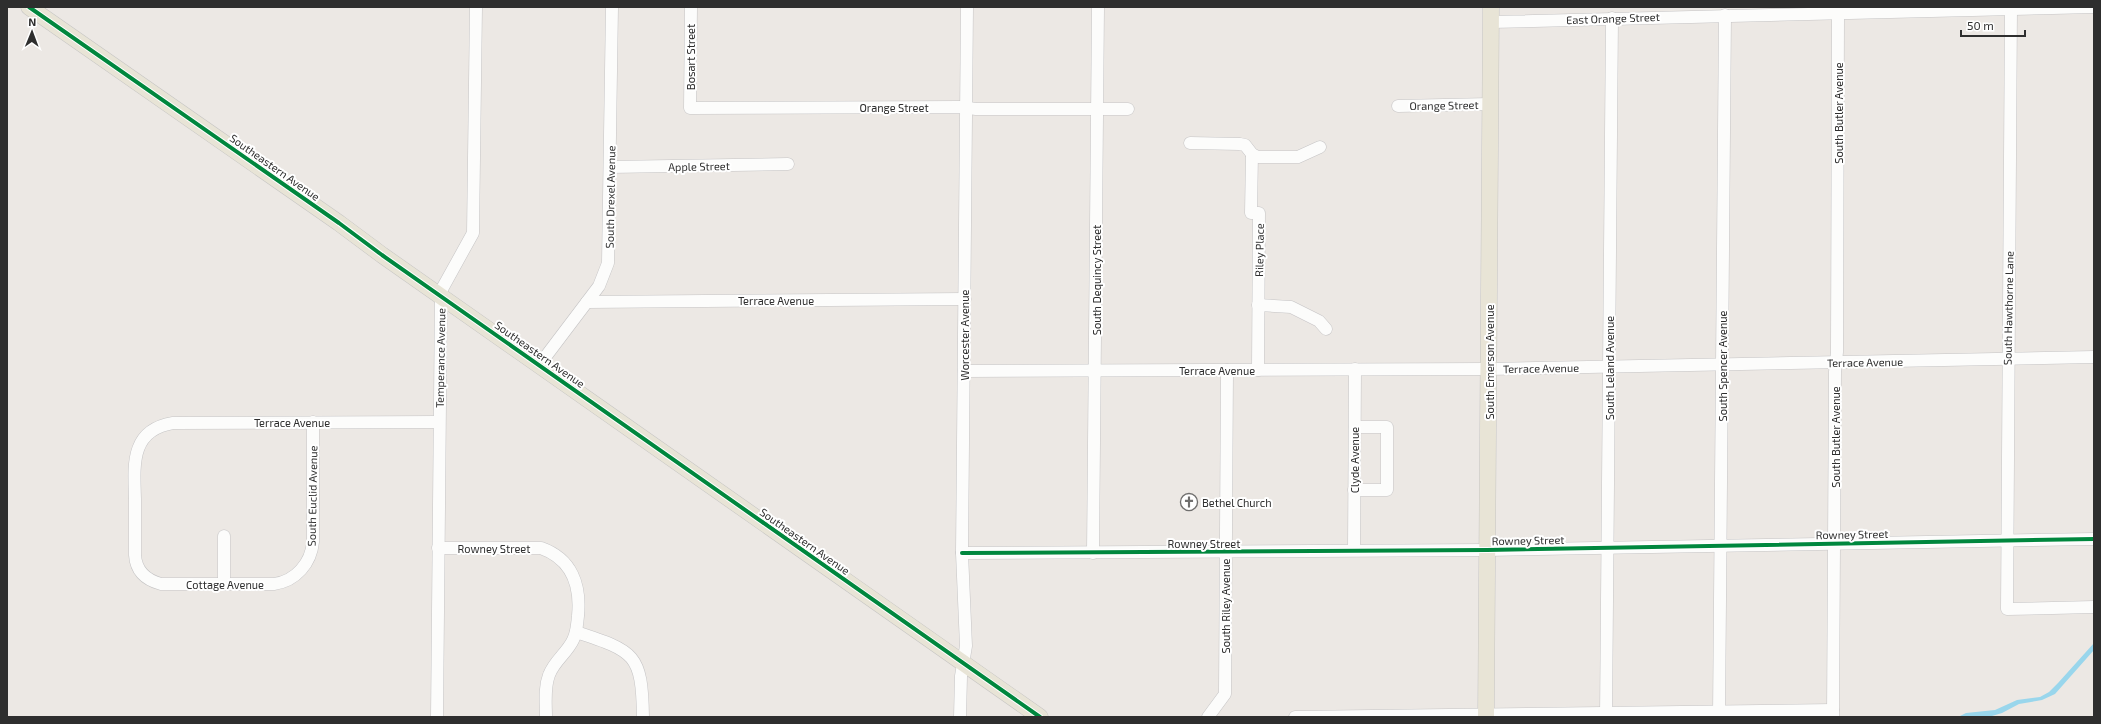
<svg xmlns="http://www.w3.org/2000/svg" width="2101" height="724" viewBox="0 0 2101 724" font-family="'Exo 2',sans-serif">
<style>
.water{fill:#99d6ec}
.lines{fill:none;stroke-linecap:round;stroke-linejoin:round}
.minor-casing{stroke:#c5c4c5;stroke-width:13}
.major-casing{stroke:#c6c5c4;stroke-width:17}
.minor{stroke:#fcfcfb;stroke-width:12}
.major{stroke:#e8e4d6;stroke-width:16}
.cycleway-casing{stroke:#fff;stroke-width:6}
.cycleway{stroke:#00873e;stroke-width:4}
.labels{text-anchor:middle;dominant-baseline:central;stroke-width:4;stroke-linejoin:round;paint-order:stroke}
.street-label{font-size:11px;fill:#2e2e2e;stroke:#fff}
.poi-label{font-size:11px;fill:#2e2e2e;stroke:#fff;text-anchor:start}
</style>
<rect width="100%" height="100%" fill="#ece8e4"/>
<!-- water -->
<path class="water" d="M2094,643V650L2055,694L2042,700L2019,704L2002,713L1992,716L1958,717L1966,713L1995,710L2017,700L2040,697L2049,692L2058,683Z"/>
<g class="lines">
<!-- minor casing -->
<g class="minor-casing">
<g id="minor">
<path d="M691,7L690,108L961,107L976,109H1128"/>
<path d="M2011,7L2007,609L2094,607"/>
<path d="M1491,22L2094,7"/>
<path d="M1398,106L1490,104"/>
<path d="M1190,143L1240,144L1245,145L1252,154L1258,157H1298L1320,147"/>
<path d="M1252,154L1251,213H1259L1258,370"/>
<path d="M610,167L788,164"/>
<path d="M587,302L965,299"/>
<path d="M1258,305L1291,307L1319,321L1326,329"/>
<path d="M540,364L599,286L608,263L612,7"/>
<path d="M964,371L1489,369L2094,357"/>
<path d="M313,422V542C311,563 296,581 274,584H161C146,580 136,571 135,555C135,536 135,518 135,499C134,465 130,430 173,423L439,422"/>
<path d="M1354,490H1387V427H1355"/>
<path d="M224,536V584"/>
<path d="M438,548H541C572,559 581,585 578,616C577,624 577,632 573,640C567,653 554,661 549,675C544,688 546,703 546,717"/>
<path d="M1354,550L1355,369"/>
<path d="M962,553L1487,550L2094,539"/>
<path d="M1093,553L1098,7"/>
<path d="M576,632C635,651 642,654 643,717"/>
<path d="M437,717L441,296L442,289L473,233L476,7"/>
<path d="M960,717L961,676L966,646L962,553L967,7"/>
<path d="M1208,717L1225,694L1227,370"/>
<path d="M1295,717L1833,710"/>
<path d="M1606,717L1612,18"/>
<path d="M1719,717L1725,15"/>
<path d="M1833,717L1835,372L1837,352L1838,13"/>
</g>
</g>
<!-- major casing -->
<g class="major-casing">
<g id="major">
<path d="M29,7L339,223L382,255L1040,717"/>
<path d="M1486,717L1491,7"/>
</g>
</g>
<!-- minor -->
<use href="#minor" class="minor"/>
<!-- major -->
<use href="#major" class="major"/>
<!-- cycleway casing -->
<g class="cycleway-casing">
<g id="cycleway">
<path d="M29,7L339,223L382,255L1040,717"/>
<path d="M962,553L1487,550L2094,539"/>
</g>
</g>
<!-- cycleway -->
<use href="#cycleway" class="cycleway"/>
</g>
<!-- icons -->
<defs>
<g id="church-ring" transform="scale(0.9)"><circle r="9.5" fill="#fff" stroke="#706f6e" stroke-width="1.5"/><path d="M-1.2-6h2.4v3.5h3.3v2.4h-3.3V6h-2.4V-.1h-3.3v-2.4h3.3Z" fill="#706f6e"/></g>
</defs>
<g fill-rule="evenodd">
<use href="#church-ring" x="1189" y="502"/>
</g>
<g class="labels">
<!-- street labels -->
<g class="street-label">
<text transform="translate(1613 18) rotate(-2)">East Orange Street</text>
<text transform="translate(690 57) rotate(-90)">Bosart Street</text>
<text transform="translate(1444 105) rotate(-1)">Orange Street</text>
<text x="894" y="107">Orange Street</text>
<text transform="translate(1838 113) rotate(-90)">South Butler Avenue</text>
<text transform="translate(699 166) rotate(-1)">Apple Street</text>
<text transform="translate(275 167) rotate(35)">Southeastern Avenue</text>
<text transform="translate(610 197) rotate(-89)">South Drexel Avenue</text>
<text transform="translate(1259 250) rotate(-89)">Riley Place</text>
<text transform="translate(1096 280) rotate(-90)">South Dequincy Street</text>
<text x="776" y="300">Terrace Avenue</text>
<text transform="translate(2008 308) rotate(-89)">South Hawthorne Lane</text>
<text transform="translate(964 335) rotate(-90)">Worcester Avenue</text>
<text transform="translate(540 354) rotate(35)">Southeastern Avenue</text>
<text transform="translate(440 358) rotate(-89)">Temperance Avenue</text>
<text transform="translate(1489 362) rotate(-90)">South Emerson Avenue</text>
<text transform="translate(1865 362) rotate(-1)">Terrace Avenue</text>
<text transform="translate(1722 366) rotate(-90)">South Spencer Avenue</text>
<text transform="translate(1541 368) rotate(-1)">Terrace Avenue</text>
<text transform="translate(1609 368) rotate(-90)">South Leland Avenue</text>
<text x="1217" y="370">Terrace Avenue</text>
<text x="292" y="422">Terrace Avenue</text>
<text transform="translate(1835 437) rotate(-90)">South Butler Avenue</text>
<text transform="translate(1354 460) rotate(-90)">Clyde Avenue</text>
<text transform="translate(312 496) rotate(-89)">South Euclid Avenue</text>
<text transform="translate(1852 534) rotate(-1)">Rowney Street</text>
<text transform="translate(1528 540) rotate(-1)">Rowney Street</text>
<text transform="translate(805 541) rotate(35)">Southeastern Avenue</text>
<text x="1204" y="543">Rowney Street</text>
<text x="494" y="548">Rowney Street</text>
<text x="225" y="584">Cottage Avenue</text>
<text transform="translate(1225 606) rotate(-90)">South Riley Avenue</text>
</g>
<!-- poi labels -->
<g class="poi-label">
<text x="1202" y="502">Bethel Church</text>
</g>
</g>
<!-- border -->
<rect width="2101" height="724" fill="none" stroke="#2e2e2e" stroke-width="16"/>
<!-- north arrow -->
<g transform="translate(32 32) rotate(1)" stroke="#ffffff" stroke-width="3" paint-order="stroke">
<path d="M0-3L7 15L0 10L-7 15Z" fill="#2e2e2e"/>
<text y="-6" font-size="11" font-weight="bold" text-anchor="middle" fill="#2e2e2e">N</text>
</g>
<!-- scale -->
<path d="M1961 30v6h64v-6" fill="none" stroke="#2e2e2e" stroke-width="2"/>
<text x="1967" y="30" font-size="12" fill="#2e2e2e" stroke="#ffffff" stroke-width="3" paint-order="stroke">50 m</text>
</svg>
